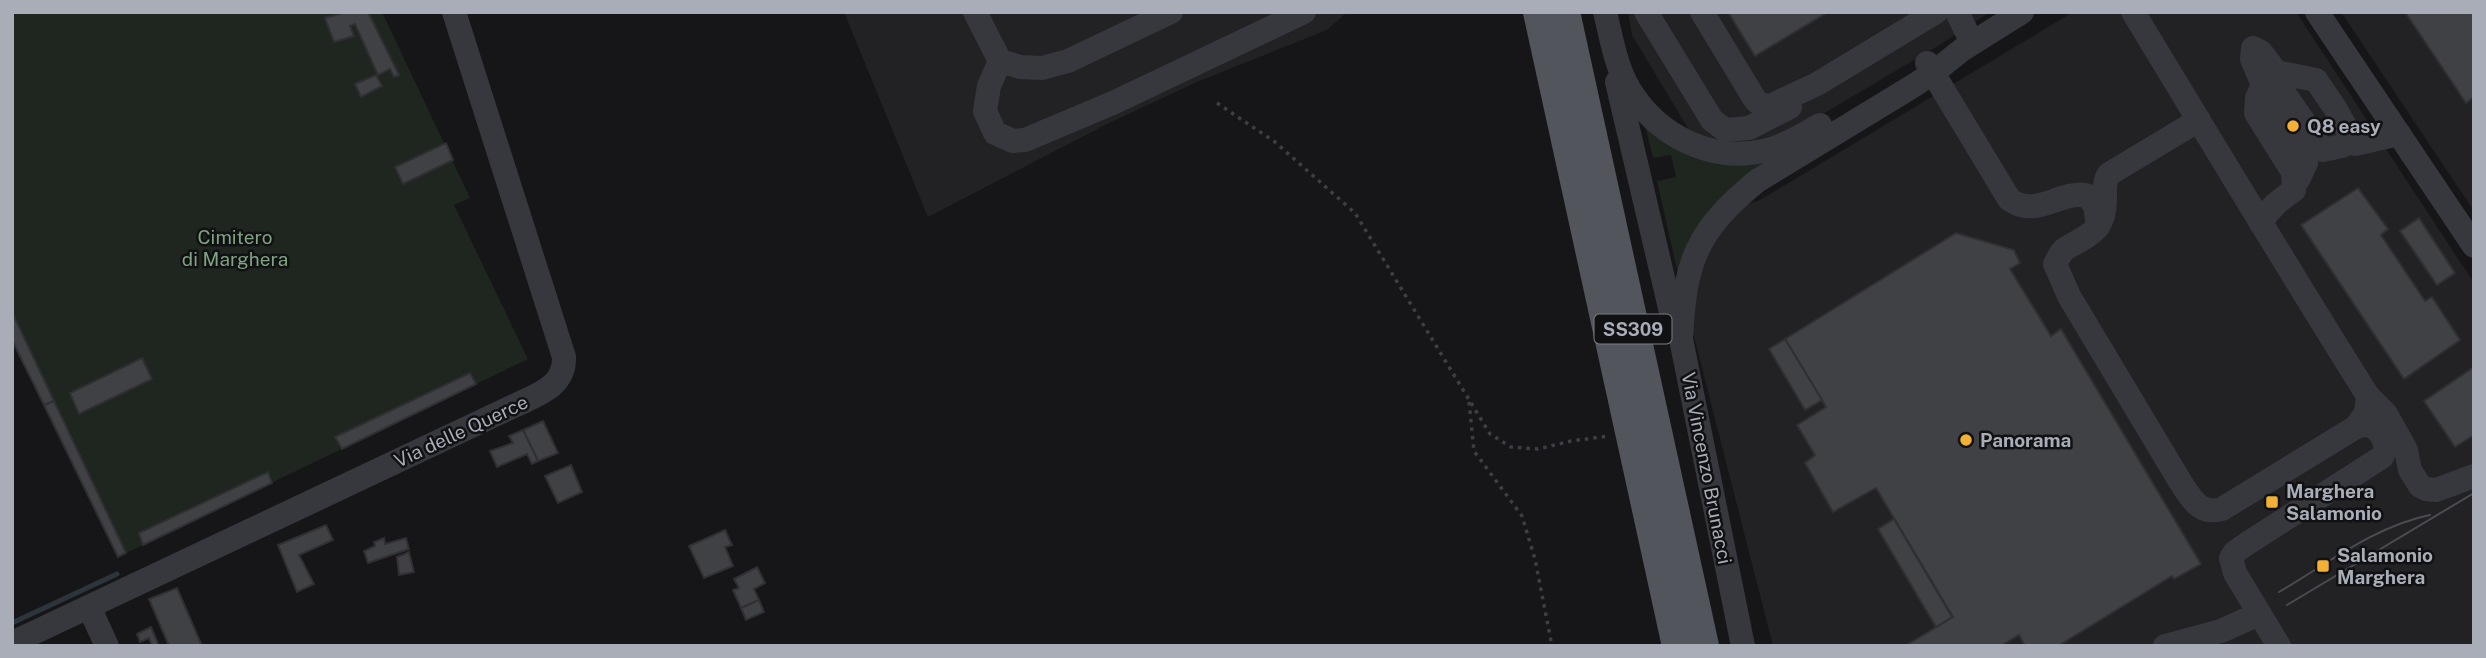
<svg xmlns="http://www.w3.org/2000/svg" width="2486" height="658" viewBox="0 0 2486 658" font-family="'Public Sans',sans-serif">
<style>
.built{fill:#222225}
.green{fill:#1e261f}
.lines{fill:none;stroke-linecap:round;stroke-linejoin:round}
.stream{stroke:#2c353c;stroke-width:5}
.building{fill:#404145;stroke:#303034;stroke-width:2}
.path{stroke:#3d3f44;stroke-width:3.5;stroke-dasharray:3.5 5;stroke-linecap:butt}
.minor{stroke:#37383d;stroke-width:24}
.major{stroke:#53555c;stroke-width:32}
.tram{stroke:#4a4c52;stroke-width:2}
.poi-dot{fill:#f2b134;stroke:#111113;stroke-width:2.5}
.labels{text-anchor:middle;dominant-baseline:central;stroke-width:5;stroke-linejoin:round;paint-order:stroke}
.shield{fill:#111113;stroke:#7b7e86;stroke-width:2}
.shield-label{font-size:18px;font-weight:bold;fill:#a8adb8}
.poi-label{font-size:19px;font-weight:bold;fill:#a8adb8;stroke:#111113;text-anchor:start}
.park-label{font-size:19px;fill:#7fa381;stroke:#111113}
.street-label{font-size:19px;fill:#a8adb8;stroke:#111113}
</style>
<rect width="100%" height="100%" fill="#161618"/>
<!-- built -->
<g class="built">
<path d="M844,12H1347L1327,30L1197,82L1107,124L928,217Z"/>
<path d="M1628,12H1990L1941,44L1796,130L1739,145L1709,143L1689,130L1632,35Z"/>
<path d="M2073,12H2296L2474,283V646H1773L1691,325L1704,258L1737,208L1760,200Z"/>
<path d="M2341,12H2474V211Z"/>
</g>
<!-- green -->
<g class="green">
<path d="M12,12H382L470,198L454,205L528,359L118,557L12,340Z"/>
<path d="M1645,125L1770,158L1678,274L1657,181L1676,177L1671,155L1653,158Z"/>
</g>
<g class="lines">
<!-- stream -->
<path class="stream" d="M12,623L117,574"/>
</g>
<!-- building -->
<g class="building">
<path d="M345,12H368L399,75L394,77L390,69L378,75L355,24L350,26L354,36L334,42L325,18Z"/>
<path d="M1728,12H1828L1755,56Z"/>
<path d="M2405,12H2474V97L2466,103Z"/>
<path d="M376,75L382,86L361,97L355,84Z"/>
<path d="M446,143L453,160L403,184L395,167Z"/>
<path d="M2358,188L2388,229L2381,235L2425,301L2432,297L2460,340L2404,379L2301,225Z"/>
<path d="M2419,218L2455,273L2437,285L2400,231Z"/>
<path d="M1956,233L2014,250L2020,263L2010,269L2051,336L2061,329L2201,564L2174,579L2172,576L2058,646H2025L2019,635L2001,646H1905L1953,617L1876,488L1833,512L1805,463L1815,455L1797,425L1826,407L1785,339Z"/>
<path d="M12,312L54,401L44,405L12,340Z"/>
<path d="M1785,339L1822,400L1805,410L1769,349Z"/>
<path d="M142,358L152,379L79,414L70,393Z"/>
<path d="M2474,367V435L2455,447L2424,401Z"/>
<path d="M470,373L476,384L342,449L335,437Z"/>
<path d="M54,401L126,553L118,557L44,405Z"/>
<path d="M543,421L558,453L538,461L523,430Z"/>
<path d="M523,430L538,461L532,464L527,454L497,467L490,451L513,443L509,436Z"/>
<path d="M571,465L582,492L558,503L545,476Z"/>
<path d="M268,472L272,483L143,545L139,533Z"/>
<path d="M1894,519L1952,617L1936,627L1878,529Z"/>
<path d="M326,525L333,540L299,555L314,584L297,592L278,545Z"/>
<path d="M725,530L732,545L725,547L733,566L704,578L689,546Z"/>
<path d="M384,538L385,544L406,538L409,549L368,563L364,551L375,546L374,542Z"/>
<path d="M409,552L414,572L399,575L397,557Z"/>
<path d="M757,567L765,583L754,589L759,600L741,608L733,590L739,588L734,579Z"/>
<path d="M177,588L202,646H169L149,599Z"/>
<path d="M759,600L764,612L746,620L741,608Z"/>
<path d="M151,627L159,646H152L149,638L140,642L137,634Z"/>
</g>
<g class="lines">
<!-- path -->
<g class="path">
<path d="M1217,103L1275,142L1355,213L1490,434L1511,447L1538,449L1571,441L1609,436"/>
<path d="M1469,402L1474,451L1522,516L1535,559L1552,646"/>
</g>
<!-- minor -->
<g class="minor">
<path d="M975,12L1000,61L1020,67L1042,68L1068,61L1171,12"/>
<path d="M1605,12C1612,41 1617,74 1635,98C1665,140 1717,163 1767,150C1785,146 1804,134 1820,125"/>
<path d="M1646,12L1712,120L1725,130L1749,128L1790,107"/>
<path d="M1702,12L1754,98C1759,105 1763,106 1772,105L1817,84L1936,12"/>
<path d="M1957,12L1972,43"/>
<path d="M2133,12C2211,140 2288,269 2368,396L2366,413L2356,427L2222,509C2199,515 2192,499 2181,483L2069,296L2055,264L2061,253L2065,249C2092,233 2106,230 2105,196C2105,188 2104,181 2109,174L2199,120"/>
<path d="M2317,12L2474,246"/>
<path d="M1000,61L989,86L985,111L995,133L1013,141L1025,140L1115,102L1304,12"/>
<path d="M1927,63L2009,199C2035,219 2059,191 2086,195L2095,205L2098,227"/>
<path d="M2276,73L2278,84L2323,150L2342,146"/>
<path d="M1617,82L1670,308L1676,325"/>
<path d="M2266,92C2277,117 2294,138 2306,163L2298,180"/>
<path d="M2261,223C2269,208 2280,200 2294,190L2293,172L2256,113L2257,98L2263,85L2252,59L2253,48L2261,52L2276,72L2316,80L2335,108L2355,144L2399,134"/>
<path d="M2368,396L2386,414L2406,450L2410,470L2420,486L2426,489L2436,490L2474,476"/>
<path d="M89,607L107,646"/>
<path d="M12,643L516,405C539,394 565,386 564,357L454,12"/>
<path d="M1743,646L1681,339C1685,261 1696,231 1757,181L1913,86L1933,73L1963,49L2022,12"/>
<path d="M2165,646L2221,631L2259,614"/>
<path d="M2279,646L2235,573L2231,558L2235,552L2248,543L2382,457L2386,448C2382,431 2373,421 2356,427"/>
</g>
<!-- major -->
<g class="major">
<path d="M1539,12L1678,646"/>
<path d="M1564,12L1703,646"/>
</g>
<!-- tram -->
<g class="tram">
<path d="M2279,592C2327,564 2375,526 2430,515"/>
<path d="M2287,605L2474,493"/>
</g>
</g>
<!-- markers -->
<g class="poi-dot">
<circle cx="2293" cy="126" r="7"/>
<circle cx="1966" cy="440" r="7"/>
<rect x="2265" y="495" width="14" height="14" rx="3.5"/>
<rect x="2316" y="559" width="14" height="14" rx="3.5"/>
</g>
<g class="labels">
<!-- shield labels -->
<rect class="shield" x="1594.5" y="314.5" width="77" height="29" rx="5"/>
<g class="shield-label">
<text x="1633" y="329">SS309</text>
</g>
<!-- poi labels -->
<g class="poi-label">
<text x="2307" y="126">Q8 easy</text>
<text x="1980" y="440">Panorama</text>
<text x="2286" y="491">Marghera<tspan x="2286" dy="22">Salamonio</tspan></text>
<text x="2337" y="555">Salamonio<tspan x="2337" dy="22">Marghera</tspan></text>
</g>
<!-- park labels -->
<g class="park-label">
<text x="235" y="237">Cimitero<tspan x="235" dy="22">di Marghera</tspan></text>
</g>
<!-- street labels -->
<g class="street-label">
<text transform="translate(461 431) rotate(-25)">Via delle Querce</text>
<text transform="translate(1707 468) rotate(79)">Via Vincenzo Brunacci</text>
</g>
</g>
<!-- border -->
<rect width="2486" height="658" fill="none" stroke="#a8adb8" stroke-width="28"/>
</svg>
